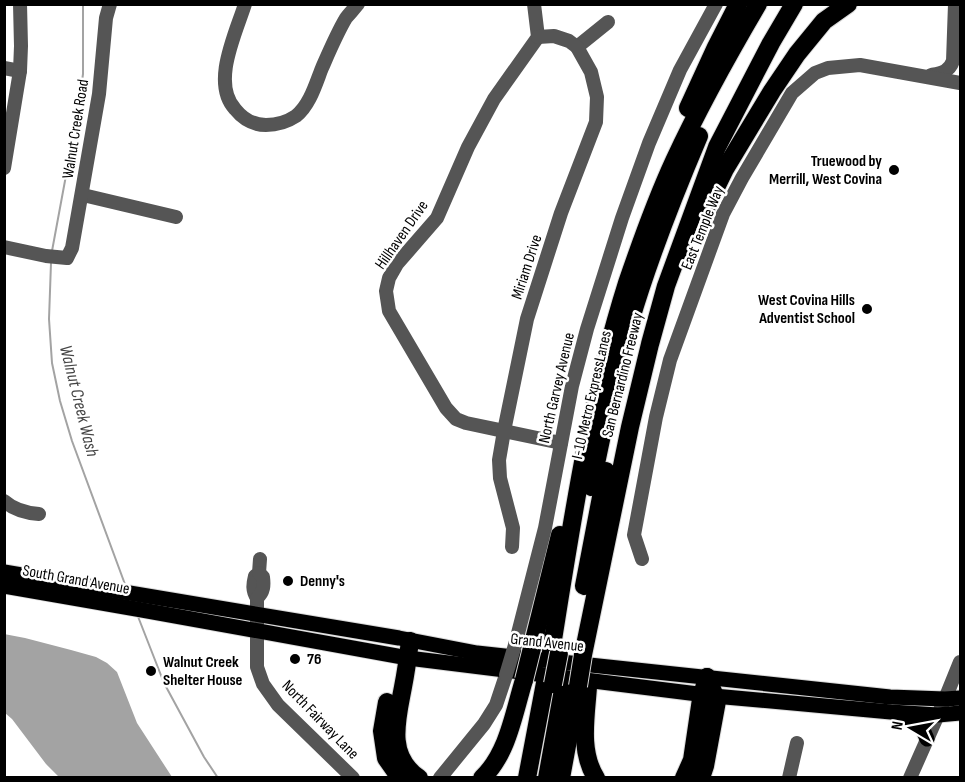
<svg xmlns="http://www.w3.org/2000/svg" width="965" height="782" viewBox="0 0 965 782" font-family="'Sofia Sans Condensed',sans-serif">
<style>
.water{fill:#a3a3a3}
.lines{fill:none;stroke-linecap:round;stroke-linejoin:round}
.stream{stroke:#a3a3a3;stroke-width:2}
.major-casing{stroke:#dbdbdb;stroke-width:17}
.highway-casing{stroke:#dbdbdb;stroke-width:20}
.minor{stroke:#555;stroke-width:14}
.major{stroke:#000;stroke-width:15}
.highway{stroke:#000;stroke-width:18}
.highway-bridge-casing{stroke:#dbdbdb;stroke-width:20;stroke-linecap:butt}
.minor-bridge{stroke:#555;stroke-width:14}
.highway-bridge{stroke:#000;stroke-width:18}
.poi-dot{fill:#000;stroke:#fff;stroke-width:2}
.labels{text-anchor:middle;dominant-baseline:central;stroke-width:5;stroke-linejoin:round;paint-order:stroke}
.street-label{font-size:16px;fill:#000;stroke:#fff}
.poi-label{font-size:16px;font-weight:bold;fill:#000;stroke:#fff;text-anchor:start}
.water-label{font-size:18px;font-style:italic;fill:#444;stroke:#fff}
</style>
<rect width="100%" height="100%" fill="#fff"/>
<!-- water -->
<path class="water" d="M4,634L25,638L71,650L96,657L107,663L117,672L137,723L172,777H59L46,764L12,719L5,713Z"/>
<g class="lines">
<!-- stream -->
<g class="stream">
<path d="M52,251L77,116L83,74V4"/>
<path d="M51,263L49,319L52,363L60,401L72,441L126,587"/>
<path d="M137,614L164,683L204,757L218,778"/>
</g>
<!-- major casing -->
<g class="major-casing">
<g id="major">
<path d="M4,572L399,638L477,653L890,697L945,699L960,698"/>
<path d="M4,586L142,610L408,658L714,696L891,712L938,715L960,713"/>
<path d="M903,716L921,725L927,739"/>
</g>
</g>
<!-- highway casing -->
<g class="highway-casing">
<g id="highway">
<path d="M688,108L716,47L738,4"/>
<path d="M705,210L725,169L772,91L797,54L824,21L848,4"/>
<path d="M591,487C603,432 613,376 630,322C649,258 673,197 699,136"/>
<path d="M584,586L606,471"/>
<path d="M410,641C408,657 406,672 403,687C397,719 386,756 419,778"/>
<path d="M532,648L560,535"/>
<path d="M551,652C571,528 589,403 627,283C641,242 656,200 674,161C699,107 728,55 758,4"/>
<path d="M583,655L630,427L650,344L666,286L717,147L771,43L794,4"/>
<path d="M588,687C586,717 579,751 596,778"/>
<path d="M387,702L382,731L386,758L400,778"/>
<path d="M482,778C508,754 514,712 524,680"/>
<path d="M527,778L545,683"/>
<path d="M547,778L564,684"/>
<path d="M561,778L578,686"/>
<path d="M684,778L692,760L701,699L707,677"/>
<path d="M701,778L705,766L717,701L707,677"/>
</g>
</g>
<!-- minor -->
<g class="minor">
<path d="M245,4C236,33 211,83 235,109C243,119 252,125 266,125C277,125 287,122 296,116C310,105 316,83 322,68C329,52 337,33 346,18C350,13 354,9 358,4"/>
<path d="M534,4L538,37L494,99L468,147L437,218L397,264L389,278L386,291L389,311L446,408L456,419L466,423L561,443"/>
<path d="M577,47L608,22"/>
<path d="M4,68L20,71"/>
<path d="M931,75C941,73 949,72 953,61L955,4"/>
<path d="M4,168L20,71L21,46L20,4"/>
<path d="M83,195L176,217"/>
<path d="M4,247L46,256L67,258L72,248L99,94L106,18L110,4"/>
<path d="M4,501C14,510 25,513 39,514"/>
<path d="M512,547L513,528L500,478L499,460L504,431L527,319L561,213L596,122L597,97L591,72L577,47L569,41L554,36L538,37"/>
<path d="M260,559L259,573L255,576C253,584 252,591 257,598V667L263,684L278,705L353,778"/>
<path d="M642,559L634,535L656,417L670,360L723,214L742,178L792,93L815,73L828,68L860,65L960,83"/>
<path d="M257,598C264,592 264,585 263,577L259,573"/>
<path d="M515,645L545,528L572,386L587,329L622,218L649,143L680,70L716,4"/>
<path d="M440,778L484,724L496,705L506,675"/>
<path d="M789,778L797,743"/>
<path d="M910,778L945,699L960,662"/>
</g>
<!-- major -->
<use href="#major" class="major"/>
<!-- highway -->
<use href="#highway" class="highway"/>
<!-- highway-bridge casing -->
<g class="highway-bridge-casing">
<g id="highway-bridge">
<path d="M524,680L532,648"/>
<path d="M553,684L559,653"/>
<path d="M578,686L583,655"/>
</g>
</g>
<!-- minor-bridge -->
<path class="minor-bridge" d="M506,675L515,645"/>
<!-- highway-bridge -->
<use href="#highway-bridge" class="highway-bridge"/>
</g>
<!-- markers -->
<g class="poi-dot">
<circle cx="894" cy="170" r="6"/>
<circle cx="867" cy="309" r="6"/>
<circle cx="288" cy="581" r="6"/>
<circle cx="295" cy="659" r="6"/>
<circle cx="151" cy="671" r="6"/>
</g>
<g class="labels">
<!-- street labels -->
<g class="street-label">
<text transform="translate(76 129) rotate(-81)">Walnut Creek Road</text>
<text transform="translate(703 228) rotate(-68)">East Temple Way</text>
<text transform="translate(402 235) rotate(-55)">Hillhaven Drive</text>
<text transform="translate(527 267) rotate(-72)">Miriam Drive</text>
<text transform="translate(623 375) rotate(-76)">San Bernardino Freeway</text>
<text transform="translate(557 388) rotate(-77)">North Garvey Avenue</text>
<text transform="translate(592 395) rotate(-77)">I-10 Metro ExpressLanes</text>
<text transform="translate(76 580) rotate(10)">South Grand Avenue</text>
<text transform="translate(547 643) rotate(6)">Grand Avenue</text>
<text transform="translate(320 720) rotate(46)">North Fairway Lane</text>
</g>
<!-- poi labels -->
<g class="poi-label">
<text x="882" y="161" text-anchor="end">Truewood by<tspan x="882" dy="18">Merrill, West Covina</tspan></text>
<text x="855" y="300" text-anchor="end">West Covina Hills<tspan x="855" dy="18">Adventist School</tspan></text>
<text x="300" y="581">Denny's</text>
<text x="307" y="659">76</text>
<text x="163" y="662">Walnut Creek<tspan x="163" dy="18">Shelter House</tspan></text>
</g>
<!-- water labels -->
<g class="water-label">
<text transform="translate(79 401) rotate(76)">Walnut Creek Wash</text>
</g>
</g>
<!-- border -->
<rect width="965" height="782" fill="none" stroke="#000000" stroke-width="12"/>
<!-- north arrow -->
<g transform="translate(911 728) rotate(280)" stroke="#ffffff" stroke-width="4.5" paint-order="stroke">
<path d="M0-4.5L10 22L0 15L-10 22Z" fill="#000000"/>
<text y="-9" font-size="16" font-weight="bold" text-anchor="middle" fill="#000000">N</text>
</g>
</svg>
